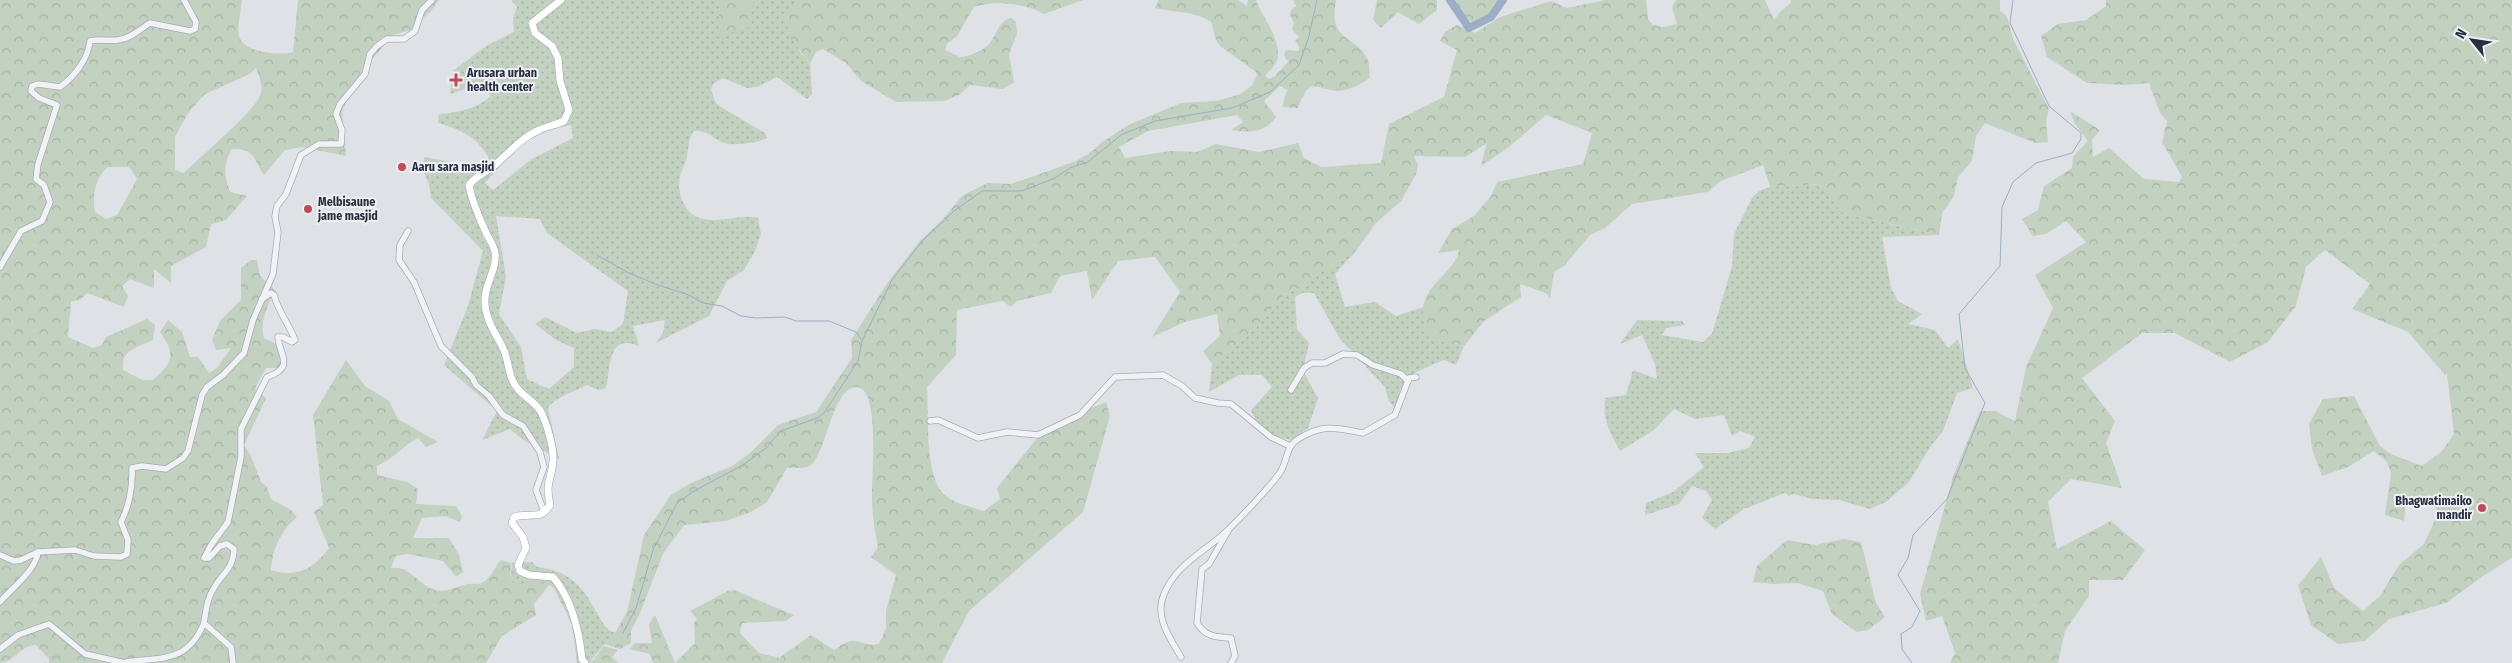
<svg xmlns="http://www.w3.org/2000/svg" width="2512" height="663" viewBox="0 0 2512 663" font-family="'Fira Sans Condensed',sans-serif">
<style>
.grass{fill:url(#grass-dots);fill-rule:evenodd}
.forest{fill:url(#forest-crowns);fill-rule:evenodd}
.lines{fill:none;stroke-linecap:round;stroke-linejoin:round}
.stream{stroke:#9baec6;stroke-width:1}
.river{stroke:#9baec6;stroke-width:8}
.minor-casing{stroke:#a7acb4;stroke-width:7}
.major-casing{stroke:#9ea5b2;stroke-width:8}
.minor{stroke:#f1f2f6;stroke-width:5.5}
.major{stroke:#fff;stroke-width:7}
.poi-dot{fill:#c84855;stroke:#eef0f5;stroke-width:2}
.labels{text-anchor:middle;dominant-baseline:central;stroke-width:4;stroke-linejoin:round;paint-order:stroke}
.poi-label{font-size:12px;font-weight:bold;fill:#282f3e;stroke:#eef0f5;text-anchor:start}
</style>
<defs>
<pattern id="grass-dots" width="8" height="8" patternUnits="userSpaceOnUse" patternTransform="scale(1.25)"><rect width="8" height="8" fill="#c3d1c0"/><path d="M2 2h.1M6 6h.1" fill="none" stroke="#a8b4a6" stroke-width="1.8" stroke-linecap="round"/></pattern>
<pattern id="forest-crowns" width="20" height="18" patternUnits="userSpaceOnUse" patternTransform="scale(1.25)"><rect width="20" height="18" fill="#c3d1c0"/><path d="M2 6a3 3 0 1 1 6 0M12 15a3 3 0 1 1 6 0" fill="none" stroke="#a8b4a6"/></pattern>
</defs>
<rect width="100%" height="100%" fill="#dee2e7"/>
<!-- grass -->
<g class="grass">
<path d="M511,0H719V36L753,3V0H799L785,17L800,52L810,64L812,94L807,99L777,77L757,87L747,88L723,78L713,84L711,90L716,103L721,107L765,133L767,138C760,143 736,145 728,144C715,142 708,129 694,131C686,140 690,153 685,163C679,175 677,187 682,200C697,236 737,211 758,218L761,234L755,251L744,270L727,281L709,316L656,343L663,333L665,320L633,326L639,346C604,331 612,375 605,389L598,390L587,385C576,391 553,398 548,408L559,459L523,440L510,429L482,440L497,411L444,365L468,306L483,251L431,198L429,184L423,171L424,157L451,162L476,173L489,158C475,135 463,131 438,123L439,114C457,113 478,108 491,96L478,81L463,90L450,94L453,71L486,46L514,32L513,18L517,7ZM571,125L573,138L532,159L493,190L485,183C515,150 525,134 571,125ZM496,216L540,219L547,233L628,291L623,324L612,332L595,329L577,333L545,317L535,324L556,340L574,348V367L549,389L527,379L521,347L499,314L506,277Z"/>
<path d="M1819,184L1843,213L1939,235L1882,237L1891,288L1898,301L1922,314L1908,324L1935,330L1948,348L1958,339L1973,388L1957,393L1943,431L1930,447L1909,482L1886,502L1870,509L1839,500L1812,499L1794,494L1789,496L1785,493L1744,509L1715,529L1702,518L1712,500L1706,491L1692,486L1679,504L1645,515L1646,503L1673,492L1704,467L1695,453H1728L1749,448L1755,437L1740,431L1732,436L1724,415L1695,419L1674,409L1654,430L1620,451C1610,432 1602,419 1605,398L1626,395L1633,370L1657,379L1655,364L1642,335L1620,344L1637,320L1682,321L1685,325L1666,328L1662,335L1703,342L1712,334L1732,266L1734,234L1752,198L1759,191L1770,187Z"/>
<path d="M1356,251L1335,274L1345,307L1375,302L1396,316L1423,307L1425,328L1441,341L1455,342L1464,346L1456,365L1444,360C1413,374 1401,372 1396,410L1389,401L1385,387L1340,339L1314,293H1302L1295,297L1297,329L1309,343L1303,371L1318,398L1308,428L1291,440C1270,435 1260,432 1251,410L1272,387L1262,375H1239L1209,392L1212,364L1247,336L1284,295Z"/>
<path d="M532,562L537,567C569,571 582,585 597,613C602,622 605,629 615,633L592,659L591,663H577L572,625L554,588L549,585L516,586L510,580L512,563Z"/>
</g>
<!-- forest -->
<g class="forest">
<path d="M0,0H242C241,9 237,27 239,36C243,53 281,56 293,52L298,0H439L431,11L410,30L393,35L362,71L342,111L346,156L302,147L285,150L264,175C253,159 255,148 232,149C223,163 224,177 230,192L247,196L226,220L211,224L206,247L171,266V283L154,269V288L130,279L122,286L128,296L124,307L87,293L81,299L71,302L68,337L93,348L102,345L106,337L147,319L155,325L153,340C139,347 120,349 123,370L142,380H153C173,363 176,354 160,332L168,320L182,332L190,357H198L209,373L217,368L231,348L216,350L212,340L220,321L241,300V268L251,260H257L260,276L276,291C268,302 259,324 264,338L276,344L284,355L278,368H266L255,388L266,398L244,445L250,454L261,482L267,487L271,499L291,510L297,517C281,530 272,550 271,570C296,578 314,569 329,548L314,512L323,505L313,415L346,360L365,386L389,401L398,419L438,442L426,447L418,438C401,447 395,458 377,466V475L407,482L418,489L416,504L456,506L462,516L460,522L445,516L422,518L413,538H449L459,555L463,572L456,577L443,561L408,554L396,556L391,568C409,566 415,580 430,588C445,595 453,587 467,584C474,583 478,586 485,581C492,576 495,566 501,560L511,563L510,580L516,586H525L532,581L549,585L534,604L536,615L502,636L486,663H49V659L36,645C21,645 13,663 0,663ZM256,68C259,77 263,84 261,93C258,109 198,158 184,173L175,170V137L188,113L205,94L250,74ZM108,167H129L137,179L117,215L106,219L95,212C92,196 95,178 108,167Z"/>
<path d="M719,0H753L750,27L719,37Z"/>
<path d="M799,0H1083L1044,14C1024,3 994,0 974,7L957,36L947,44L945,50L960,57C970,56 983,51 989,44C997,35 999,19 1012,18L1016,22L1017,34L1009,54L1014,82L1003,89L970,85L959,95L944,101L896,102L861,81L846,63L823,49L816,52L810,64L790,37L785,16Z"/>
<path d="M1159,0H1238L1247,6L1248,0H1256C1262,17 1279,35 1278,56C1278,63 1270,70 1265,76L1269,79L1275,76L1288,62L1284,55L1286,50L1298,51L1300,48L1295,41L1299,37L1292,29L1294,23L1290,15L1291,10L1296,6L1293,0H1336C1328,42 1353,33 1367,58C1370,64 1369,72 1370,78C1362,83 1354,88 1345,90C1321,96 1311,69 1298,108L1282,107L1287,90L1280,86L1264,101L1276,117C1264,133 1249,133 1231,130L1243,122L1237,115L1148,131L1119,147L1125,158L1171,151L1197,152L1216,144L1259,152L1298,143L1304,158L1321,167L1381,163L1389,124L1444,97L1457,50L1440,41L1445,32L1457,25L1475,33L1500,17L1551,1L1567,8L1605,0H1646L1648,19L1653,25L1663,27L1677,24L1672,7L1676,0H1765L1774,20L1781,11L1791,3V0H2000V11L2007,16L2013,39L2049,109L2046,120L2048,142L2035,143L1985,123L1976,136L1972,161L1958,177L1954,196L1942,213L1939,235L1843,213L1819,184L1770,187L1763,165L1721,181L1708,192L1632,204L1605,228L1590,235L1564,266L1554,272L1550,298L1546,293L1520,284L1521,297L1484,321L1464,346L1455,342H1441L1425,328C1425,322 1422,314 1423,308C1426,283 1455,272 1459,250L1438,253L1452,229L1474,216L1491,196L1497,182L1583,164L1592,133L1546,115L1509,147L1481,166L1487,143L1465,157L1414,156L1418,165L1416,174L1401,201L1375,224L1356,251L1284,295L1247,336L1212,364L1203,351L1220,336L1217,314L1185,322L1152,337L1180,292L1155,257L1118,261L1092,300L1087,271L1060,276L1051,293L1017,301L1011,307L1002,301L957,310L956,355L927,387C929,413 924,478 945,495C954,504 973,507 984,511L1000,499L997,488L1046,427L1106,402L1110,416L1083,512L969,611L942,663H675L695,643L694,623L697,619L690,611L728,591L734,590L794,615L786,621L742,623L740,633L759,653L779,658L811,635L834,650C860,631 856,648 879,644L886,628V610L896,575L871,557L878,547C875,532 872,515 872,499C871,482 881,388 857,387C832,386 827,454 810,466C804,469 794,467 787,468L767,502L751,512L726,521L684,525L663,554L640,613L631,631V643L620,649L605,644L615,633L627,612L644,535L671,495L691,483L732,466L750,453L778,425L816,412L852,358L851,340L888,282L919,242L942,220L962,196L987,183L1011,184L1074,162L1090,153L1101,143L1128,125L1181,103L1216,101L1241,94L1252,85L1257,76L1256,72L1220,46L1216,40L1211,22C1193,10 1175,13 1155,8Z"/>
<path d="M1377,0H1437V10L1419,24L1398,12L1381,28L1373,20Z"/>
<path d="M1456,0H1503L1491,16L1473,24L1462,14Z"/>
<path d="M2106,0H2512V558L2483,576L2446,603L2389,619L2365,641L2338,644L2311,625L2298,585L2321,557L2334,588L2363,611L2380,596L2399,565L2424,544L2438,513L2430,495L2406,503L2404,521L2385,515L2391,473L2387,462L2374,451L2348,467L2322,476L2312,449L2309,424L2323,399L2354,396L2380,446L2391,454L2422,466L2441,452L2454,434L2447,373L2445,375L2408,332L2352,309L2370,284L2325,250L2306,267L2296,306L2268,342L2230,362L2175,333H2142L2082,378L2115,421L2106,443L2122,488L2071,479L2048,502L2057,549L2111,521L2145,550L2123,580H2089V596L2065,631L2058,663H1950L1955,653L1942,616L1926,621L1920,594L1954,474L1980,411H1995L2015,421L2026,367L2053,308L2035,275L2086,242L2066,221L2046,234L2033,236L2022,219L2038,210L2044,186L2072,168L2073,157L2088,141L2075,124L2070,111L2100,130L2092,140L2093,157L2109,148L2144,179L2179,182L2182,177L2162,142L2167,121L2160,113L2149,83L2124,85L2087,83L2047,57L2041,36L2058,24L2086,20L2106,6Z"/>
<path d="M1844,539L1861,542L1876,603L1885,617L1868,630L1857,632L1832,614L1823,591L1797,583L1774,584L1753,582L1757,566L1787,540L1815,545Z"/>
<path d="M655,615L675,663H653L650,654L629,649L635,643H652L649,624Z"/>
<path d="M604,646L618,650L612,657L619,663H591Z"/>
</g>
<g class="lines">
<!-- stream -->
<g class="stream">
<path d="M597,255L627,272L655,284L689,295L703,303L722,306L741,316L756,318L785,317L796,321H829L856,332L861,339"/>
<path d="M623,633L636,608L653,550L677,503L694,491L743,465L766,448L781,431L817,418L824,413L858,361L862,341L892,280L923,240L954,211L982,191H1022L1055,178L1070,168L1088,162L1121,135L1155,121L1232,108L1270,92L1299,65L1309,36L1317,0"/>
<path d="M1912,663L1902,649L1901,634L1912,627L1920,611L1898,575L1908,558L1913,535L1947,499L1985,403L1965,368L1959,314L2000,266L2002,207L2013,182L2036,163L2072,153L2081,139V133L2049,106L2010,23L2013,0"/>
</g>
<!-- river -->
<path class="river" d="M1450,0L1469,28L1491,17L1503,0"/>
<!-- minor casing -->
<g class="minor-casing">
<g id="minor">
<path d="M408,231L400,245L399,260L414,282L441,346L472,377L476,385L489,396L503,415L523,426L540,452L544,467L536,490L543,509L541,515"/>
<path d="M0,267L21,231L42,221L50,202L44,185L36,179L38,164L57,105L39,98L31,91L32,86L38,84L60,87C75,76 88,59 90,41C99,39 108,41 118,40C130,39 140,29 150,23L190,31L195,29L196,22L184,0"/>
<path d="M1291,390L1304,368L1312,363H1325L1343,354L1357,355L1373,365L1401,374L1408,381"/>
<path d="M930,421L938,420L978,438L1007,432L1038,435L1080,415L1115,377L1163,375L1182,386L1195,398L1218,403L1231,404L1271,437L1290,446"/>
<path d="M1228,531L1209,564L1202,569L1197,623C1206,637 1215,637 1231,638L1235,656L1231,663"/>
<path d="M38,552L75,550L94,556L121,557L127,554L128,540L121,522C129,507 133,485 132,468L142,466L166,469L183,458L188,451L202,395L207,387L223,375L244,353L253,320L273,274L278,232L275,217L277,206L286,194L301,155L319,144H341L342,130L336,114L340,104L365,74L370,54L377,46L387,39H404L415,31L422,10L432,0"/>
<path d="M0,555L14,561L21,560L38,552C36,570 12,588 0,602"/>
<path d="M0,649L18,635L49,624L85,654L125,663"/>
<path d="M1181,657C1170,638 1154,617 1164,594C1177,563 1205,552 1228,530C1245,513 1264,494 1279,474C1288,462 1285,447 1298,439C1324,423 1336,428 1363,433L1395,415L1409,378L1416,377"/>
<path d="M126,662C163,657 187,663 204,623"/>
<path d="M233,663L231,647L204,623C206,611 207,598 214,588C223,572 233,570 234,549L227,544L220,546L209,558H204L211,545L228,522L241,457V429L267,377C296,367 279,355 278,337H283L292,342L295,340C289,324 278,311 274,295L271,293L262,299"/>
</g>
</g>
<!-- major casing -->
<g class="major-casing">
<path id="major" d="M561,0L532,23L535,33L552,46L558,58L560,81L569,110L564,121C556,125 547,126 539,130C522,137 510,152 496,164C487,172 477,175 469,185C472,203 480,219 487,235C490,240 494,247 495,252C498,277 475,289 490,323C494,333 501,342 505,353C509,365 509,379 518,389C526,399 538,403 543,416C548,428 554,449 553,461C551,482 545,481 550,505C541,521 528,512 514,517L512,523L523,537L526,548L518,565L520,571L529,575L553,577C572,599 579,630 582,659L585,663"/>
</g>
<!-- minor -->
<use href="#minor" class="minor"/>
<!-- major -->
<use href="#major" class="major"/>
</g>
<!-- markers -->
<g class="poi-dot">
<path d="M453.5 72.5h5v5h5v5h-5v5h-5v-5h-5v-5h5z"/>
<circle cx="402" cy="167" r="5"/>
<circle cx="308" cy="209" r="5"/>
<circle cx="2482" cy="508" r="5"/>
</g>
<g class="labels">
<!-- poi labels -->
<g class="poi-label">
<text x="467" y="73">Arusara urban<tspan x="467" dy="14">health center</tspan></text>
<text x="412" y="167">Aaru sara masjid</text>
<text x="318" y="202">Melbisaune<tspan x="318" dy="14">jame masjid</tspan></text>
<text x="2472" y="501" text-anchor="end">Bhagwatimaiko<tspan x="2472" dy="14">mandir</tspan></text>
</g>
</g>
<!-- north arrow -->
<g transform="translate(2472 40) rotate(300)" stroke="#eef0f5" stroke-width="4" paint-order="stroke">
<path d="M0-4L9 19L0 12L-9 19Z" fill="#282f3e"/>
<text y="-8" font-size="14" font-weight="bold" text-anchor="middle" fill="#282f3e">N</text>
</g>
</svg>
